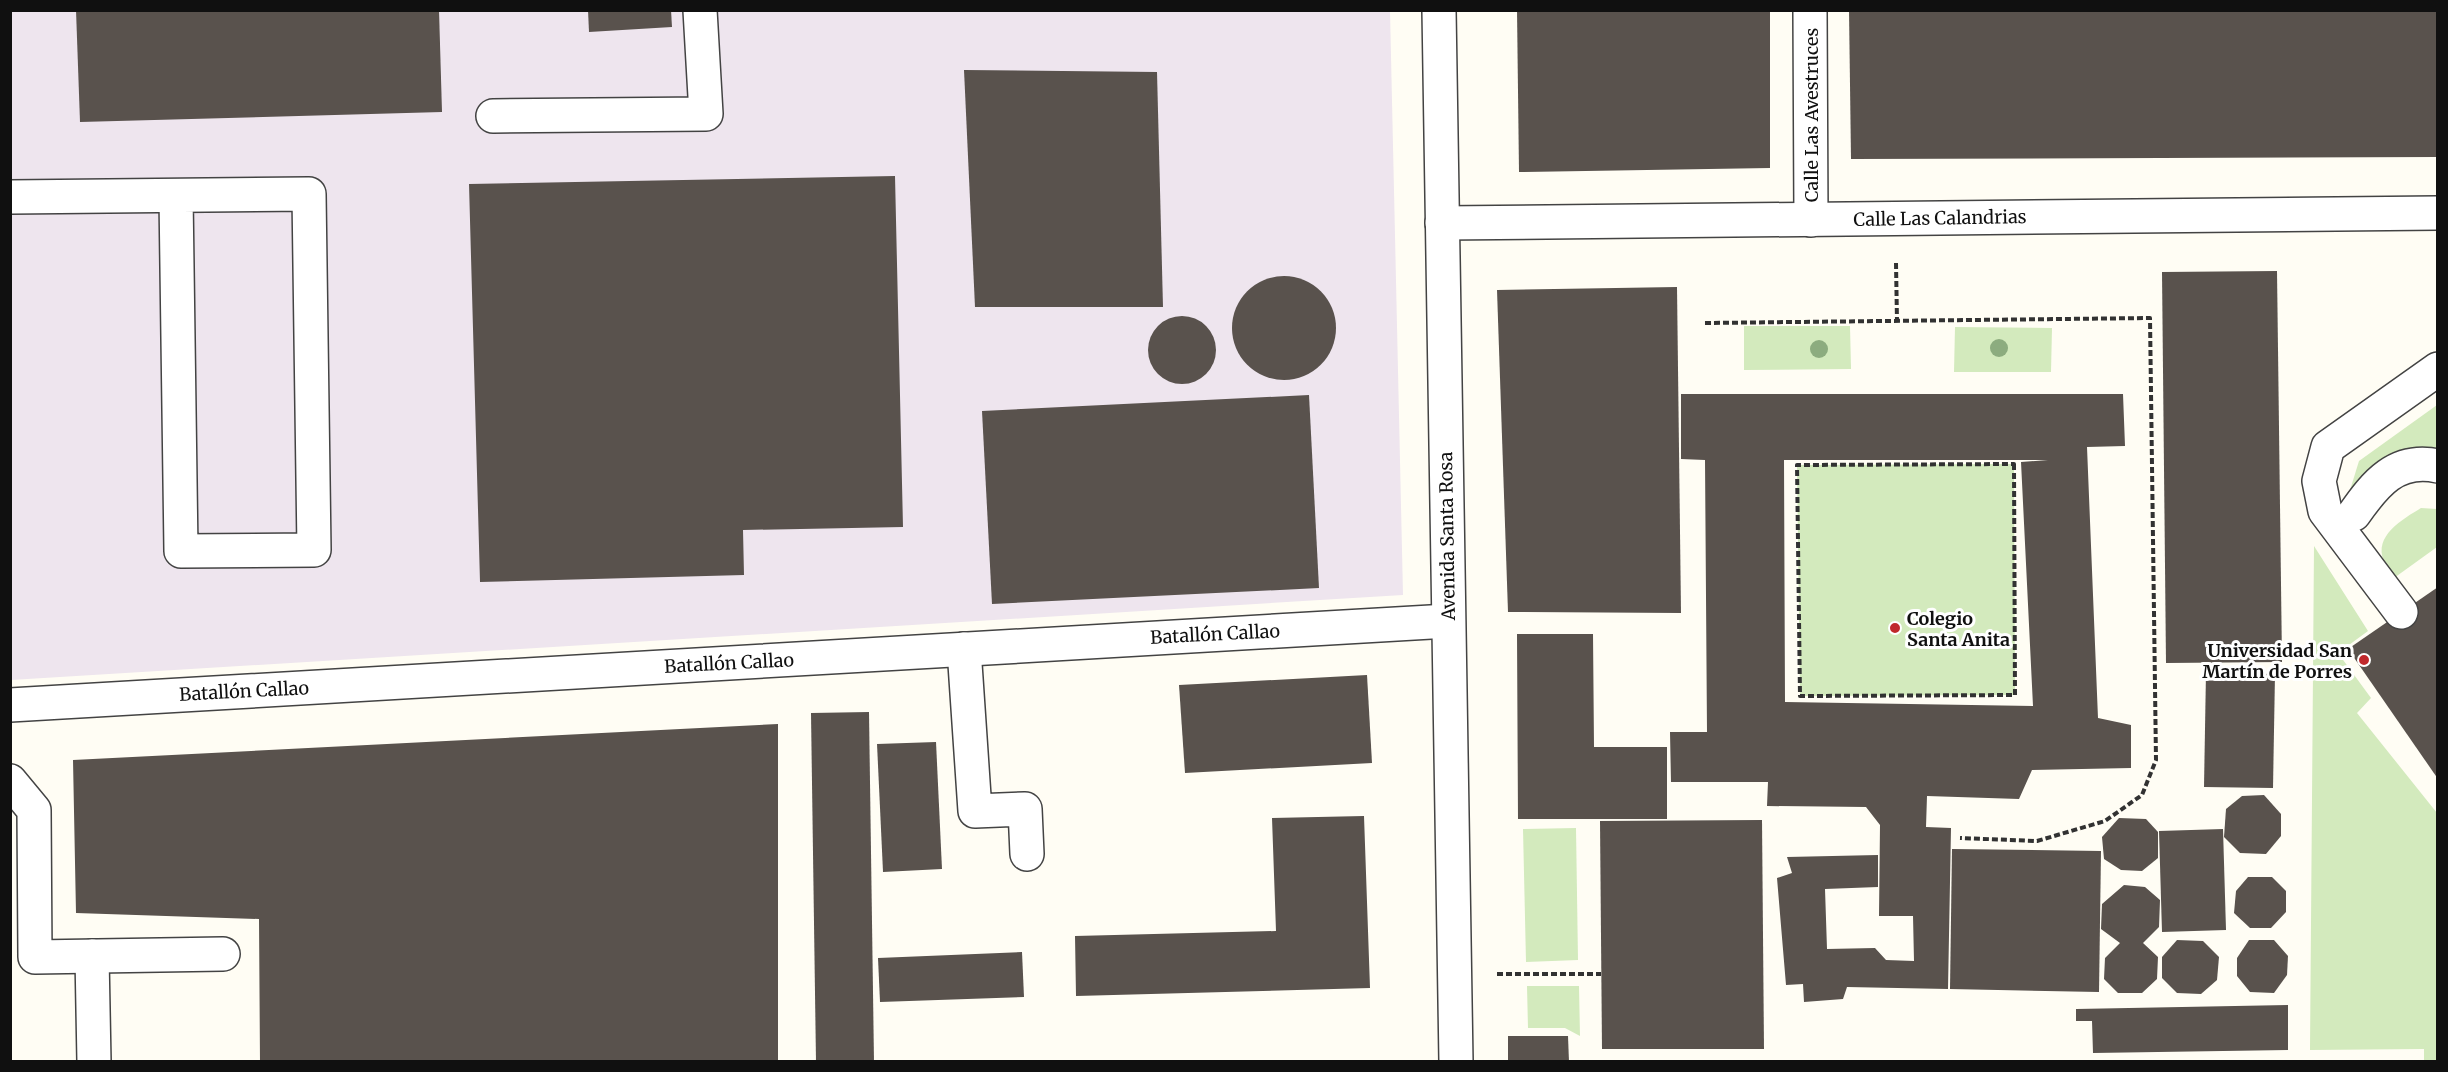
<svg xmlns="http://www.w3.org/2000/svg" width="2448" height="1072" viewBox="0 0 2448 1072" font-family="Merriweather,serif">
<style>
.industrial{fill:#eee5ee}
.green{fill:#d3eabd}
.building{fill:#59524d;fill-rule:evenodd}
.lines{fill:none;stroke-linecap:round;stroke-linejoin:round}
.minor-casing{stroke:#434343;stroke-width:36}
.path{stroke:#323232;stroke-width:4;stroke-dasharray:6 3;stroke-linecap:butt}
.minor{stroke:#fff;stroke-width:33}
.tree{fill:#8cac7f}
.poi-dot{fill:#c0282b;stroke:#fff;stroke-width:2}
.labels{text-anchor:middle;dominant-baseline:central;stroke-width:6;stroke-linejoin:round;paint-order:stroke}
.street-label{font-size:18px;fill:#101010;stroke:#fff}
.poi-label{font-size:18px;font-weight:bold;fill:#101010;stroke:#fff;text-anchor:start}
</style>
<rect width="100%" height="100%" fill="#fffdf4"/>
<!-- industrial -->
<path class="industrial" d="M11,11H1390L1403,595L11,680Z"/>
<!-- green -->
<g class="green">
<path d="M1744,326H1850L1851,369L1744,370Z"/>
<path d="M1955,327L2052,328L2051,372H1954Z"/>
<path d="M2437,405V458L2346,503L2359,461Z"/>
<path d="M2014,464L2015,695L1800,696L1797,465Z"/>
<path d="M2421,508L2437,509V547L2394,578C2391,572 2386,567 2384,561C2373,536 2403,519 2421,508Z"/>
<path d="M2314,546L2368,631L2338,653L2371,698L2357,713L2437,813V1061H2424V1049L2310,1050Z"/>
<path d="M1576,828L1578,960L1526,962L1523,829Z"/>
<path d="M1527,986H1579L1580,1036L1565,1028H1528Z"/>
</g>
<!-- building -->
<g class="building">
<path d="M76,10H439L442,112L80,122Z"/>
<path d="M588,10H671L672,27L589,32Z"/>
<path d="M1517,10H1770V168L1519,172Z"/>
<path d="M1849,10H2438V157L1851,159Z"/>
<path d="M964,70L1157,72L1163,307H975Z"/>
<path d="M895,176L903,527L743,530L744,575L480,582L469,184Z"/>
<path d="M2277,271L2282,662L2166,663L2162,272Z"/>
<circle cx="1284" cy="328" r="52"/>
<path d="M1677,287L1681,613L1508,612L1497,290Z"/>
<circle cx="1182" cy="350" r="34"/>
<path d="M1681,394H2123L2125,446L2087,447L2098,718L2131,725V768L2032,770L2019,799L1927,796L1926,827L1951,828L1948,989L1847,987L1843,999L1804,1002L1803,984L1786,985L1777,878L1792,873L1787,857L1878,855V887L1825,889L1827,949L1875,948L1886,960L1914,961L1913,916H1879L1880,825L1866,807L1767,806L1768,782H1671L1670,732H1707L1705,460L1681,459ZM1784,460H2048L2021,462L2033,706L1785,702Z"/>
<path d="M1309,395L1319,588L992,604L982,411Z"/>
<path d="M2438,587V779L2348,649Z"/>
<path d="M1517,634H1593L1594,747H1667V819H1518Z"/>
<path d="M2206,672L2275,674L2273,788L2204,787Z"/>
<path d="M1367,675L1372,763L1185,773L1179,685Z"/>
<path d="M869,712L874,1062H816L811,713Z"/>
<path d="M778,724V1062H260L259,919L76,913L73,760Z"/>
<path d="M936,742L942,869L883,872L877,744Z"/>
<path d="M2264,795L2281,814V836L2266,854L2240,853L2224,837L2226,809L2242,796Z"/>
<path d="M1364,816L1370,988L1076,996L1075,936L1276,931L1272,818Z"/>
<path d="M2119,818L2146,819L2158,832V858L2142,871L2121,870L2104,859L2102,837Z"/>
<path d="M1762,820L1764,1049H1602L1600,821Z"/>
<path d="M2223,829L2226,930L2162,932L2159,831Z"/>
<path d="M1952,849L2101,851L2099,992L1950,989Z"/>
<path d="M2248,877H2272L2286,891V912L2271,928H2250L2234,913L2236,891Z"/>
<path d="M2124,885L2145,887L2160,900L2159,927L2143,943L2158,957L2157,979L2142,993H2118L2104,979L2105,958L2120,943L2101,929L2102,904Z"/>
<path d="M2177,940L2203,941L2219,957L2217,980L2201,994L2177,993L2162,978V957Z"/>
<path d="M2249,940H2274L2288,956L2287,975L2274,993L2250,992L2237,976V958Z"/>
<path d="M1022,952L1024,997L880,1002L878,958Z"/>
<path d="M2288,1005V1050L2093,1053L2092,1021H2076V1009Z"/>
<path d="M1508,1036H1568L1569,1062H1508Z"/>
</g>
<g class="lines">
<!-- minor casing -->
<g class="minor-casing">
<g id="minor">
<path d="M1439,10L1456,1062"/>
<path d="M1810,10L1811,220"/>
<path d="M493,116L706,114L700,10"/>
<path d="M10,197L309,194L314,550L181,551L176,196"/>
<path d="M1442,223L2438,213"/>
<path d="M2354,514C2375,484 2396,457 2438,466"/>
<path d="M2401,612L2325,511L2319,481L2328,447L2438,369"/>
<path d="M964,649L975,811L1025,809L1027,854"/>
<path d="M10,705L1448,621"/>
<path d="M10,781L34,810L35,957L223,954"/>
<path d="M92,956L94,1062"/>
</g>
</g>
<!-- path -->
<g class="path">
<path d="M1896,263L1897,321"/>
<path d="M1705,323L2150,318L2156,760L2142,795L2105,821L2037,841L1960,838"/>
<path d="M2014,464L2015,695L1800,696L1797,465Z"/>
<path d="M1497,974H1601"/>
</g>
<!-- minor -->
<use href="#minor" class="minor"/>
</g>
<!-- trees -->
<g class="tree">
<circle cx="1999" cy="348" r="9"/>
<circle cx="1819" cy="349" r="9"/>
</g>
<!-- markers -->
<g class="poi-dot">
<circle cx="1895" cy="628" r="6"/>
<circle cx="2364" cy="660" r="6"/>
</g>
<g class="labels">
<!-- street labels -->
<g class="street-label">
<text transform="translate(1811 115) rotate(-90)">Calle Las Avestruces</text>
<text transform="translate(1940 218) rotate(-1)">Calle Las Calandrias</text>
<text transform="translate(1447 536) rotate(-91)">Avenida Santa Rosa</text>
<text transform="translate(1215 634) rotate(-3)">Batallón Callao</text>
<text transform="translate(729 663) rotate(-3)">Batallón Callao</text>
<text transform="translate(244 691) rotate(-3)">Batallón Callao</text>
</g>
<!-- poi labels -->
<g class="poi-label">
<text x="1907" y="618">Colegio<tspan x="1907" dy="21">Santa Anita</tspan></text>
<text x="2352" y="650" text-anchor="end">Universidad San<tspan x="2352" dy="21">Martín de Porres</tspan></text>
</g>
</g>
<!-- border -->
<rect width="2448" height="1072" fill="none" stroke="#101010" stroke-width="24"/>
</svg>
